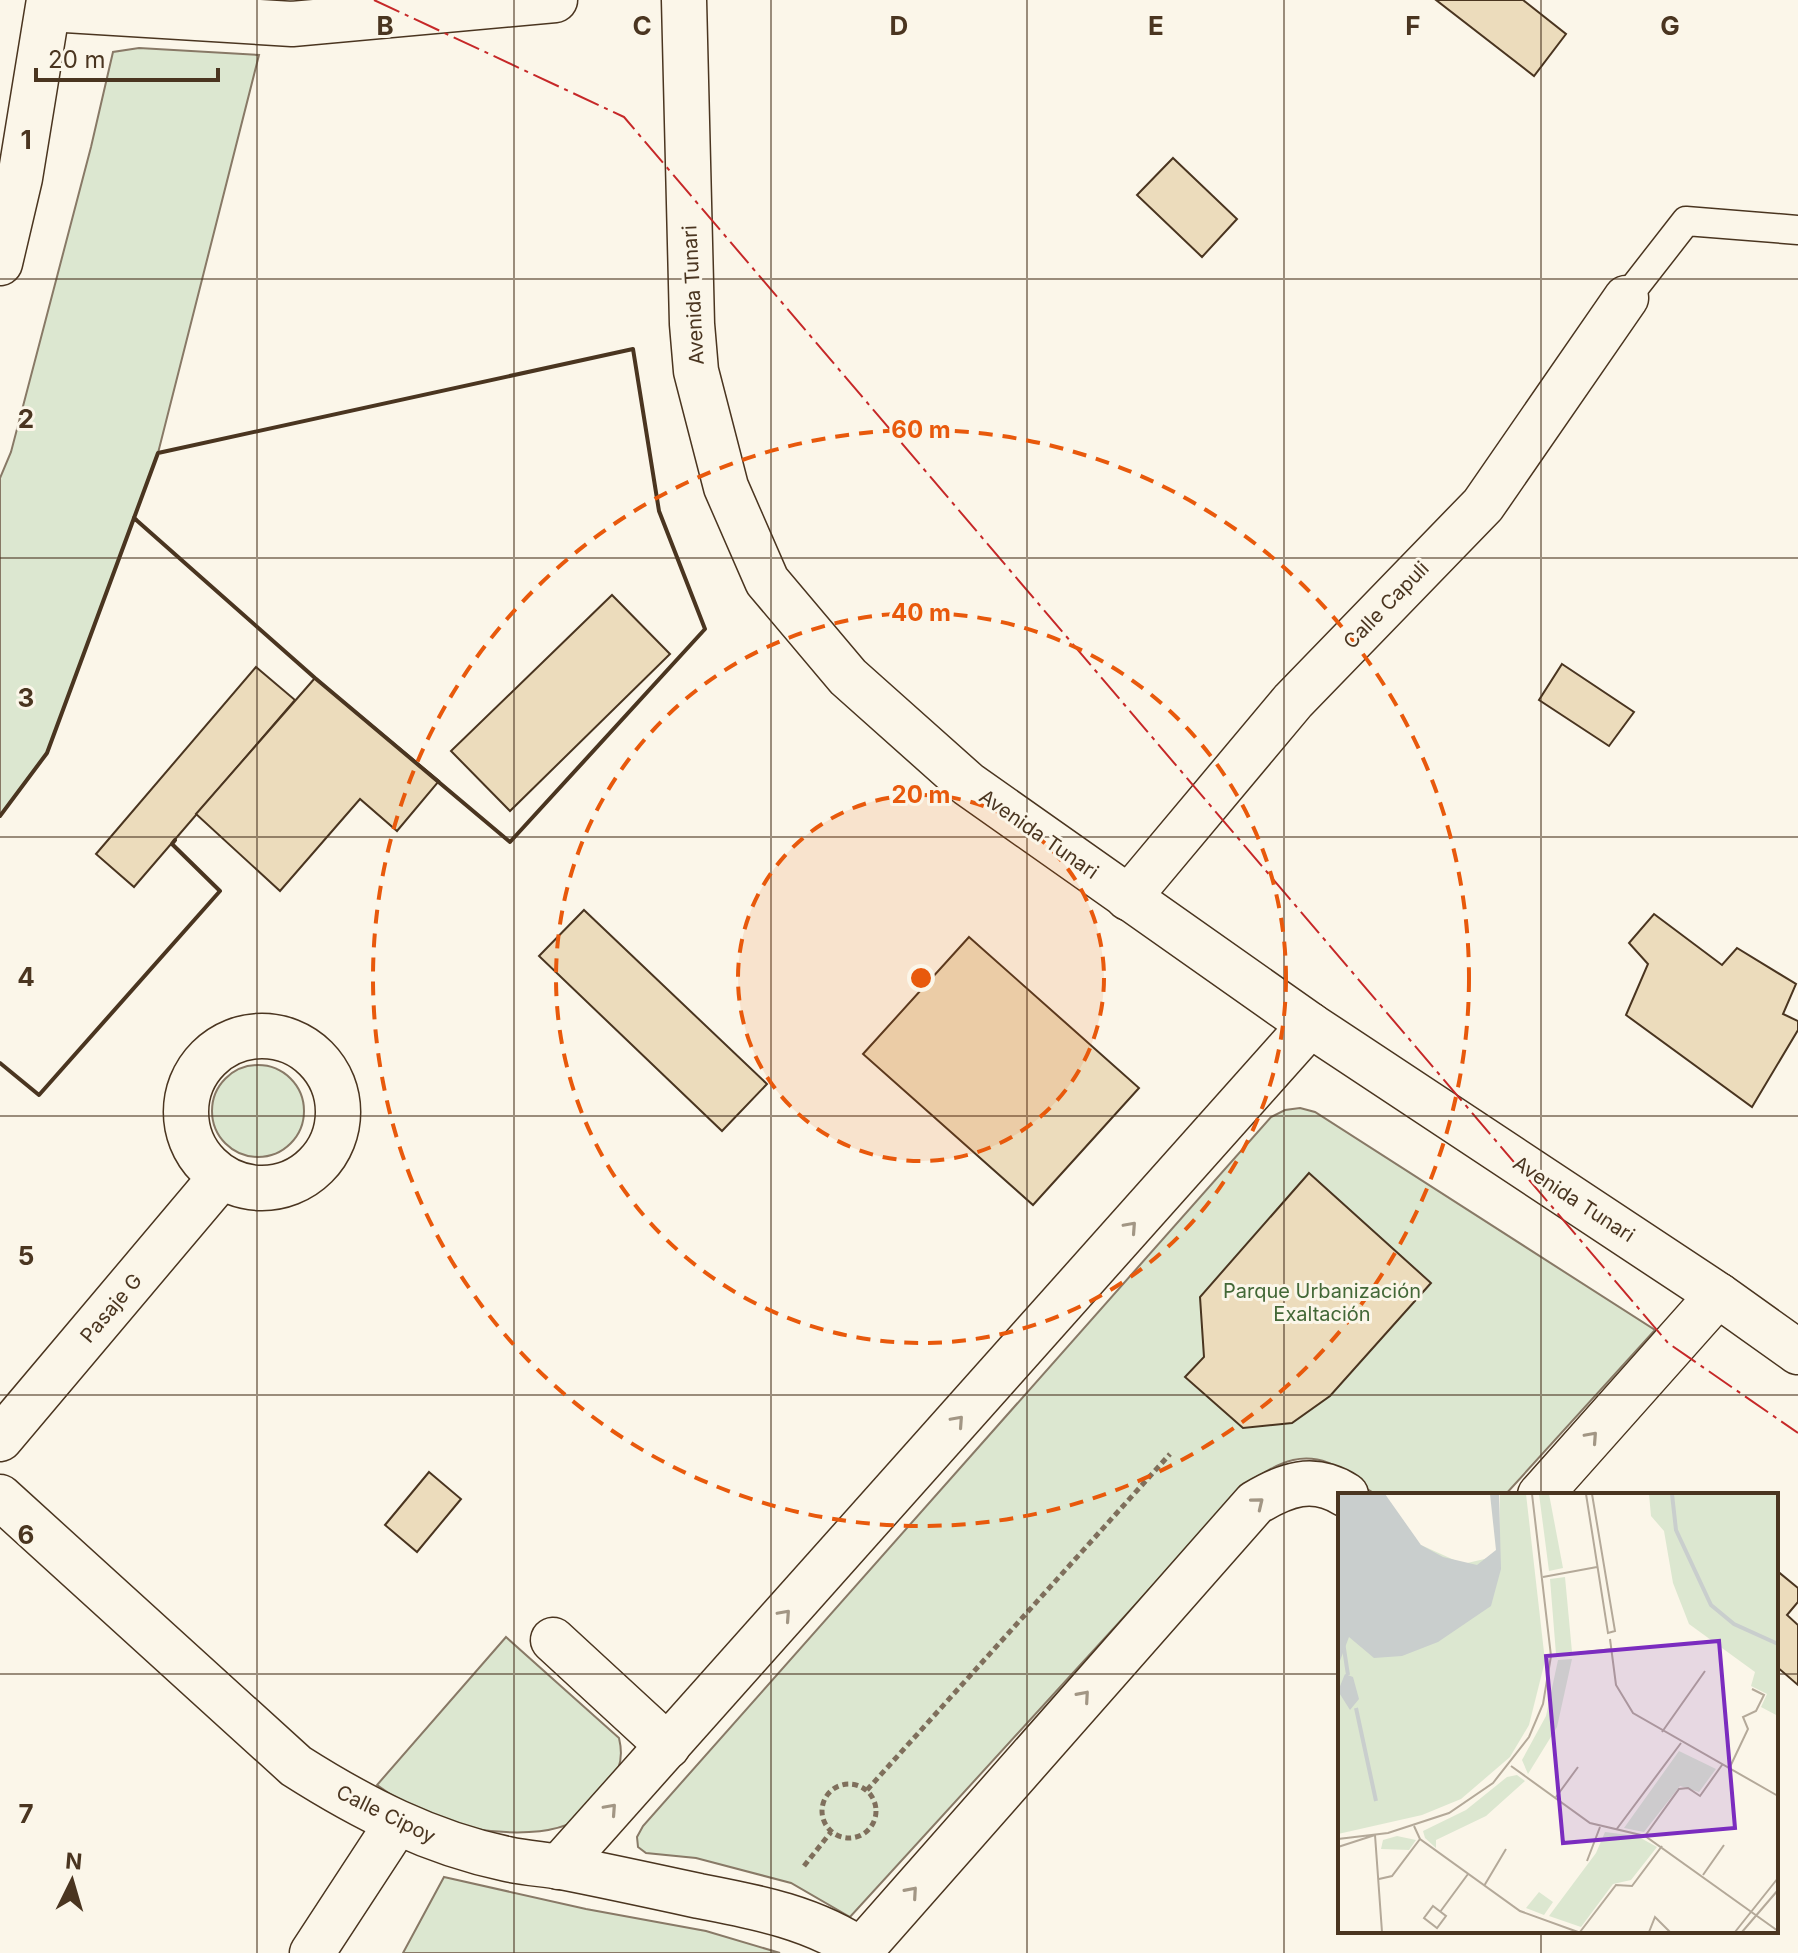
<svg xmlns="http://www.w3.org/2000/svg" width="1798" height="1953" viewBox="0 0 1798 1953" font-family="Inter,sans-serif">
<style>
.green{fill:#dce7d0;stroke:#887966;stroke-width:2}
.building{fill:#ecdcbc;stroke:#4a3520;stroke-width:2}
.lines{fill:none;stroke-linecap:round;stroke-linejoin:round}
.service-casing{stroke:#4a3520;stroke-width:31}
.minor-casing{stroke:#4a3520;stroke-width:47}
.secondary-casing{stroke:#4a3520;stroke-width:47}
.primary-casing{stroke:#4a3520;stroke-width:47}
.path{stroke:#7f6f5c;stroke-width:5;stroke-dasharray:6 4;stroke-linecap:butt}
.service{stroke:#fbf6e9;stroke-width:28}
.minor{stroke:#fbf6e9;stroke-width:44}
.secondary{stroke:#fbf6e9;stroke-width:44}
.primary{stroke:#fbf6e9;stroke-width:44}
.wall{stroke:#4a3520;stroke-width:4}
.power{stroke:#c62828;stroke-width:2;stroke-dasharray:28 6 4 6;stroke-linecap:butt}
.oneway{stroke:#a29684}
.grid{fill:none;stroke:#4a3520;stroke-width:2;stroke-opacity:0.55}
.ring{fill:none;stroke:#e8590c;stroke-width:4;stroke-dasharray:14 10}
.labels{text-anchor:middle;dominant-baseline:central;stroke-width:6;stroke-linejoin:round;paint-order:stroke}
.street-label{font-size:20px;fill:#4a3520;stroke:#fbf6e9}
.park-label{font-size:20px;fill:#436837;stroke:#fbf6e9}
.inset-river{fill:none;stroke:#c9cecd;stroke-width:4}
.inset-road{fill:none;stroke:#b4a999;stroke-width:2}
.view{fill:#7b2cbf;fill-opacity:0.15;stroke:#7b2cbf;stroke-width:4}
.inset-edge{fill:none;stroke:#4a3520;stroke-width:4}
.grid-label{font-size:26px;text-anchor:middle;font-weight:bold;fill:#4a3520;stroke:#fbf6e9;stroke-width:6;stroke-linejoin:round;paint-order:stroke}
.centre{fill:#e8590c;stroke:#fbf6e9;stroke-width:4}
.ring-label{font-size:24px;text-anchor:middle;font-weight:bold;fill:#e8590c;stroke:#fbf6e9;stroke-width:6;stroke-linejoin:round;paint-order:stroke}
</style>
<rect width="100%" height="100%" fill="#fbf6e9"/>
<!-- green -->
<g class="green">
<path d="M139,48L259,55L158,453L47,753L0,816V478L11,452L91,147L113,52Z"/>
<circle cx="258" cy="1111" r="46"/>
<path d="M1300,1108L1315,1112L1655,1330L1505,1495C1464,1495 1421,1499 1381,1495C1370,1494 1359,1482 1350,1475C1309,1444 1276,1461 1240,1490L850,1917L791,1883L696,1858L646,1853L638,1847L637,1837L643,1826L1271,1117L1285,1110Z"/>
<path d="M506,1637L619,1738C625,1763 617,1775 601,1794C596,1800 592,1808 586,1813C556,1842 478,1833 441,1821C418,1814 397,1799 377,1785Z"/>
<path d="M444,1877L586,1909L706,1931L780,1953H403Z"/>
</g>
<!-- building -->
<g class="building">
<path d="M1436,0H1523L1566,34L1534,76Z"/>
<path d="M1173,158L1237,219L1202,257L1137,195Z"/>
<path d="M612,595L670,654L510,811L451,751Z"/>
<path d="M1562,664L1634,712L1609,746L1539,700Z"/>
<path d="M256,667L295,700L134,887L96,854Z"/>
<path d="M315,678L439,781L397,831L360,799L280,891L196,814Z"/>
<path d="M584,910L767,1084L722,1131L539,956Z"/>
<path d="M1654,914L1722,965L1737,948L1796,984L1783,1014L1798,1021V1030L1752,1107L1626,1015L1648,964L1629,943Z"/>
<path d="M969,937L1139,1088L1033,1205L863,1054Z"/>
<path d="M1309,1173L1431,1283L1330,1396L1292,1423L1243,1428L1185,1377L1204,1357L1200,1297Z"/>
<path d="M429,1472L461,1499L417,1552L385,1525Z"/>
<path d="M1776,1570L1798,1588V1602L1787,1615L1798,1625V1685L1776,1666Z"/>
</g>
<g class="lines">
<!-- service casing -->
<g class="service-casing">
<path id="service" d="M1626,298L1686,221L1798,230"/>
</g>
<!-- minor casing -->
<g class="minor-casing">
<g id="minor">
<path d="M684,0L692,324L696,371L726,487L767,581L848,677L968,784L1310,1025L1718,1295L1798,1352"/>
<path d="M49,9L292,24L555,0"/>
<path d="M1128,898L1293,701L1483,505L1626,298"/>
<circle cx="262" cy="1112" r="76"/>
<path d="M0,1439L221,1177"/>
<path d="M1540,1495L1718,1295"/>
<path d="M553,1640L668,1746"/>
<path d="M559,1867L1310,1025"/>
<path d="M861,1950L1255,1503C1285,1485 1313,1474 1346,1495"/>
<path d="M312,1953L397,1823"/>
</g>
</g>
<!-- secondary casing -->
<g class="secondary-casing">
<path id="secondary" d="M0,1497L296,1766C362,1808 430,1843 507,1859C525,1863 543,1864 561,1867C607,1876 653,1886 699,1896C757,1907 815,1918 865,1953"/>
</g>
<!-- primary casing -->
<g class="primary-casing">
<path id="primary" d="M0,263L20,178L49,0"/>
</g>
<!-- path -->
<g class="path">
<circle cx="849" cy="1811" r="27"/>
<path d="M867,1790L1170,1454"/>
<path d="M804,1866L831,1832"/>
</g>
<!-- service -->
<use href="#service" class="service"/>
<!-- minor -->
<use href="#minor" class="minor"/>
<!-- secondary -->
<use href="#secondary" class="secondary"/>
<!-- primary -->
<use href="#primary" class="primary"/>
<!-- wall -->
<g class="wall">
<path d="M633,349L659,511L705,629L510,842L315,678L134,518L158,453Z"/>
<path d="M0,816L47,753L134,518L136,520"/>
<path d="M0,1063L39,1095L220,891L172,844L175,840"/>
</g>
<!-- power -->
<path class="power" d="M374,0L624,117L1668,1343L1798,1433"/>
</g>
<!-- one-way arrows -->
<defs><path id="oneway-chevron" d="M-2-3.5L2.5 0L-2 3.5" fill="none" stroke-width="1.6" stroke-linecap="round" stroke-linejoin="round" transform="scale(2)"/></defs>
<g class="oneway">
<use href="#oneway-chevron" transform="translate(1131 1227) rotate(-48)"/>
<use href="#oneway-chevron" transform="translate(958 1421) rotate(-48)"/>
<use href="#oneway-chevron" transform="translate(1592 1437) rotate(-48)"/>
<use href="#oneway-chevron" transform="translate(1258 1503) rotate(-39)"/>
<use href="#oneway-chevron" transform="translate(785 1615) rotate(-48)"/>
<use href="#oneway-chevron" transform="translate(1084 1696) rotate(-49)"/>
<use href="#oneway-chevron" transform="translate(611 1809) rotate(-48)"/>
<use href="#oneway-chevron" transform="translate(912 1892) rotate(-49)"/>
</g>
<!-- grid -->
<path class="grid" d="M257,0V1953M514,0V1953M771,0V1953M1027,0V1953M1284,0V1953M1541,0V1495M0,279H1798M0,558H1798M0,837H1798M0,1116H1798M0,1395H1798M0,1674H1340M1776,1674H1798M1541,1931V1953"/>
<!-- distance rings -->
<circle cx="921" cy="978" r="183" fill="#e8590c" fill-opacity=".12"/>
<g class="ring">
<circle cx="921" cy="978" r="183"/>
<circle cx="921" cy="978" r="365"/>
<circle cx="921" cy="978" r="548"/>
</g>
<g class="labels">
<!-- street labels -->
<g class="street-label">
<text transform="translate(693 295) rotate(-93)">Avenida Tunari</text>
<text transform="translate(1386 605) rotate(-46)">Calle Capuli</text>
<text transform="translate(1039 834) rotate(35)">Avenida Tunari</text>
<text transform="translate(1574 1199) rotate(33)">Avenida Tunari</text>
<text transform="translate(111 1308) rotate(-50)">Pasaje G</text>
<text transform="translate(386 1814) rotate(26)">Calle Cipoy</text>
</g>
<!-- park labels -->
<g class="park-label">
<text x="1322" y="1291">Parque Urbanización<tspan x="1322" dy="23">Exaltación</tspan></text>
</g>
</g>
<!-- overview -->
<g transform="translate(1338 1493)">
<rect width="440" height="440" fill="#fbf6e9"/>
<path d="M162,1H188L207,168L191,232L172,264L123,306L84,322L0,341V98L83,52L125,71L155,64L161,57ZM201,1H211L225,75L211,78ZM311,1H440V223L423,214L429,201L413,193L417,179L351,131L335,90L326,38L313,23ZM227,84L234,159L218,161L212,86ZM234,166L219,234L190,281L184,267L208,223L220,167ZM341,258L378,276L361,299L342,293L306,339L286,335ZM179,282L187,288L148,323L98,347V355L87,345L85,338L128,317L169,284ZM267,339L299,343L319,354L293,387L275,391L243,434L211,423L258,360ZM59,343L78,347L71,357L43,356L45,347ZM201,399L215,409L206,422L188,415Z" fill="#dce7d0"/>
<path d="M0,1H47L83,52L105,64L139,72L158,57L152,1H161L163,76L153,113L100,149L64,163L36,165L11,144L0,173ZM7,181L15,184L21,206L12,217L0,198Z" fill="#c9cecd"/>
<path class="inset-river" d="M334,1L338,37L373,112L396,131L440,151M5,149L10,182M18,215L38,308"/>
<path class="inset-road" d="M248,1L270,140L277,138L254,1M205,84L259,74M272,146L278,192L295,220L440,303M213,163L274,156M324,239L367,178M173,273L252,330L307,343L440,438M391,276L410,236L405,224L418,218L426,202L414,196M218,304L240,274M76,333L82,346L182,418L240,439M278,337L343,250M37,342L44,439M307,343L341,296L350,295L362,303L384,272M0,346L50,340L111,320L155,290L191,244L205,211L213,163L194,1M0,354L37,342M249,368L262,334M365,382L386,352M41,386L54,383L82,346M146,393L168,356M95,413L108,423L99,435L86,425ZM102,419L130,381M242,439L278,392L294,393L324,353M311,439L317,424L332,439M397,439L440,385M404,439L440,397"/>
<path class="view" d="M381,148L397,335L225,350L208,163Z"/>
<rect width="440" height="440" class="inset-edge"/>
</g>
<g class="grid-label">
<text x="385" y="35">B</text>
<text x="642" y="35">C</text>
<text x="899" y="35">D</text>
<text x="1156" y="35">E</text>
<text x="1413" y="35">F</text>
<text x="1670" y="35">G</text>
<text x="26" y="149">1</text>
<text x="26" y="428">2</text>
<text x="26" y="707">3</text>
<text x="26" y="986">4</text>
<text x="26" y="1265">5</text>
<text x="26" y="1544">6</text>
<text x="26" y="1823">7</text>
</g>
<circle cx="921" cy="978" r="12" class="centre"/>
<g class="ring-label">
<text x="921" y="438">60 m</text>
<text x="921" y="621">40 m</text>
<text x="921" y="803">20 m</text>
</g>
<!-- north arrow -->
<g transform="translate(72 1881) rotate(5)" stroke="#fbf6e9" stroke-width="6" paint-order="stroke">
<path d="M0-6L14 30L0 20L-14 30Z" fill="#4a3520"/>
<text y="-12" font-size="22" font-weight="bold" text-anchor="middle" fill="#4a3520">N</text>
</g>
<!-- scale -->
<path d="M36 68v12h182v-12" fill="none" stroke="#4a3520" stroke-width="4"/>
<text x="48" y="68" font-size="24" fill="#4a3520" stroke="#fbf6e9" stroke-width="6" paint-order="stroke">20 m</text>
</svg>
